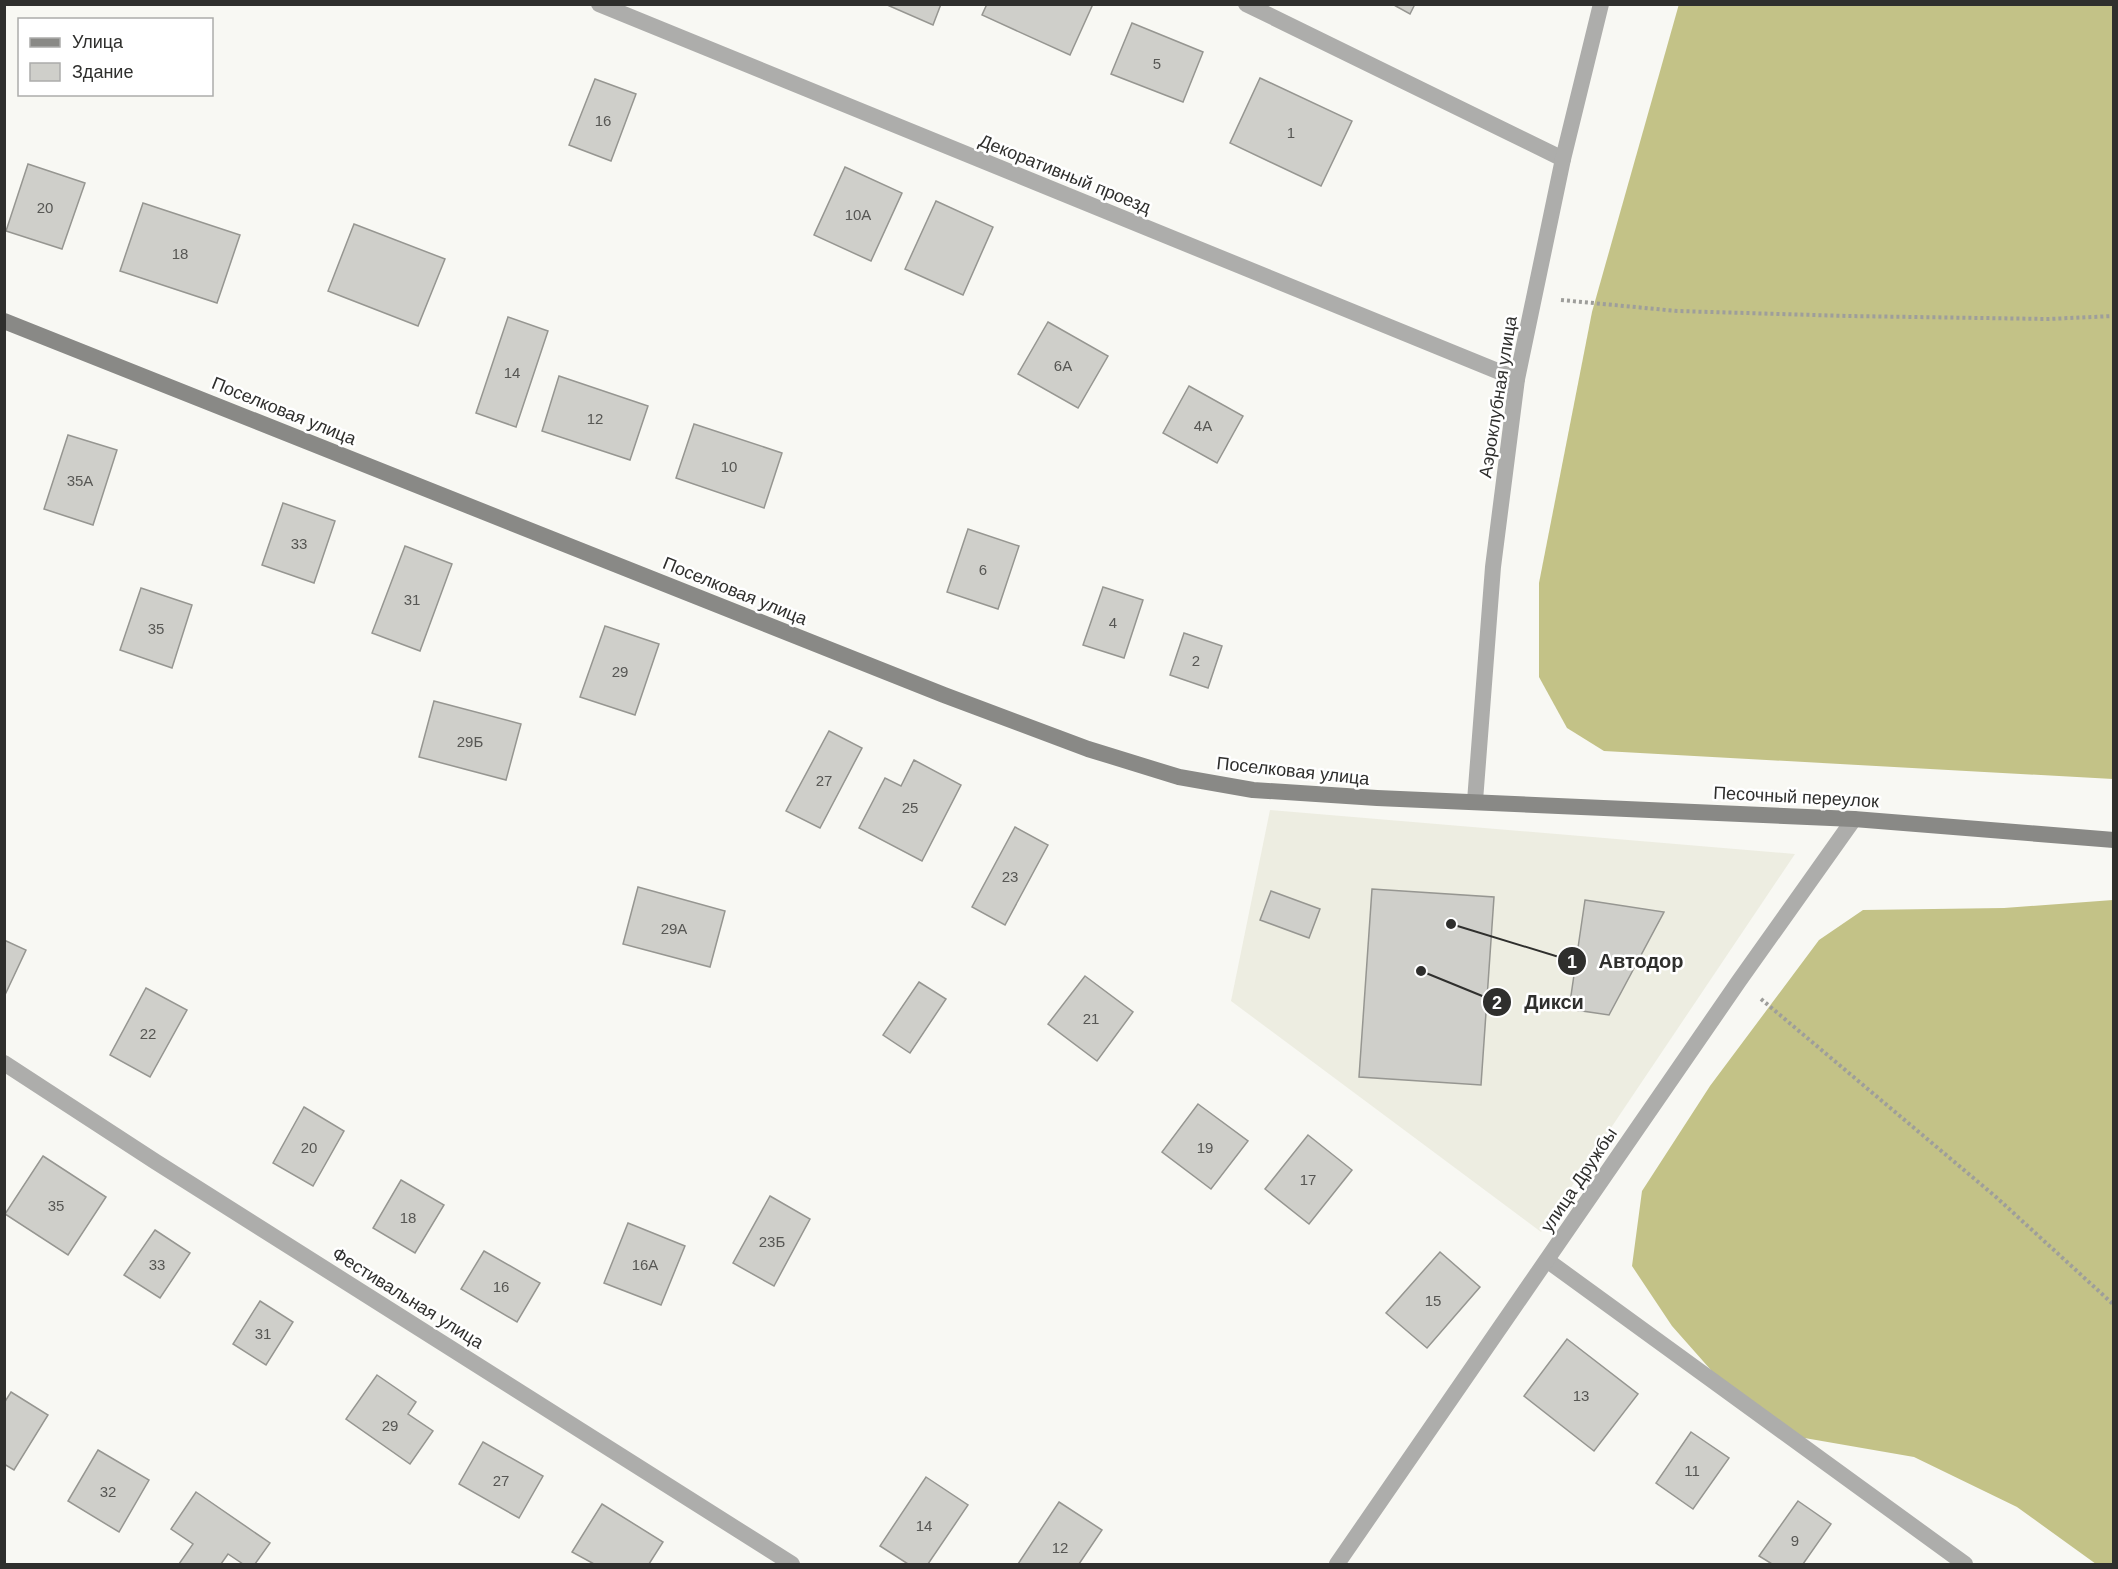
<svg xmlns="http://www.w3.org/2000/svg" width="2118" height="1569" viewBox="0 0 2118 1569" font-family="Arial,sans-serif">
<style>
.built{fill:#edede1}
.forest{fill:#c3c287}
.building{fill:#cfcfca;stroke:#969691;stroke-width:1.5}
.lines{fill:none;stroke-linecap:round;stroke-linejoin:round}
.path{stroke:#9e9e9b;stroke-width:4;stroke-dasharray:3 3;stroke-linecap:butt}
.minor{stroke:#adadab;stroke-width:16}
.tertiary{stroke:#adadab;stroke-width:16}
.secondary{stroke:#898986;stroke-width:16}
.labels{text-anchor:middle;dominant-baseline:central;stroke-width:5;stroke-linejoin:round;paint-order:stroke}
.number-label{font-size:15px;fill:#575754}
.street-label{font-size:18px;fill:#2f2f2d;stroke:#fff}
.leader{fill:none;stroke:#2f2f2d;stroke-width:2}
.callout-dot{fill:#2f2f2d;stroke:#fff;stroke-width:2}
.mark-label{font-size:18px;text-anchor:middle;font-weight:bold;fill:#fff}
.callout-label{font-size:20px;text-anchor:middle;font-weight:bold;fill:#2f2f2d;stroke:#fff;stroke-width:5;stroke-linejoin:round;paint-order:stroke}
</style>
<rect width="100%" height="100%" fill="#f8f8f3"/>
<!-- built -->
<path class="built" d="M1270,810L1795,854L1541,1232L1231,1001Z"/>
<!-- forest -->
<g class="forest">
<path d="M1679,4L2113,5V779L1604,751L1567,728L1539,677V583L1592,312Z"/>
<path d="M2113,900V1564H2096L2017,1507L1914,1457L1793,1436L1741,1404L1672,1326L1632,1266L1642,1191L1710,1086L1819,940L1863,910L2004,908Z"/>
</g>
<!-- building -->
<g class="building">
<path d="M885,4H941L933,25Z"/>
<path d="M987,4H1093L1070,55L982,15Z"/>
<path d="M1392,4H1415L1410,14Z"/>
<path d="M1132,23L1203,52L1183,102L1111,74Z"/>
<path d="M1260,78L1352,121L1321,186L1230,143Z"/>
<path d="M595,79L636,94L611,161L569,145Z"/>
<path d="M28,164L85,183L62,249L6,231Z"/>
<path d="M845,167L902,193L871,261L814,235Z"/>
<path d="M936,201L993,227L963,295L905,269Z"/>
<path d="M143,203L240,235L217,303L120,271Z"/>
<path d="M354,224L445,259L418,326L328,291Z"/>
<path d="M508,317L548,331L516,427L476,413Z"/>
<path d="M1048,322L1108,356L1078,408L1018,374Z"/>
<path d="M559,376L648,406L630,460L542,431Z"/>
<path d="M1189,386L1243,416L1217,463L1163,433Z"/>
<path d="M694,424L782,453L764,508L676,478Z"/>
<path d="M68,435L117,450L93,525L44,509Z"/>
<path d="M283,503L335,521L314,583L262,565Z"/>
<path d="M968,529L1019,546L998,609L947,592Z"/>
<path d="M405,546L452,564L420,651L372,633Z"/>
<path d="M1103,587L1143,600L1124,658L1083,645Z"/>
<path d="M141,588L192,605L172,668L120,650Z"/>
<path d="M605,626L659,644L635,715L580,697Z"/>
<path d="M1184,633L1222,646L1208,688L1170,675Z"/>
<path d="M434,701L521,724L506,780L419,757Z"/>
<path d="M829,731L862,748L820,828L786,811Z"/>
<path d="M914,760L961,785L922,861L859,828L885,778L901,786Z"/>
<path d="M1015,827L1048,845L1005,925L972,907Z"/>
<path d="M638,887L725,911L710,967L623,944Z"/>
<path d="M1372,889L1494,897L1481,1085L1359,1077Z"/>
<path d="M1271,891L1320,909L1309,938L1260,920Z"/>
<path d="M1585,900L1664,912L1609,1015L1569,1009Z"/>
<path d="M4,940L26,950L4,997Z"/>
<path d="M1085,976L1133,1012L1097,1061L1048,1024Z"/>
<path d="M919,982L946,999L910,1053L883,1035Z"/>
<path d="M146,988L187,1010L150,1077L110,1055Z"/>
<path d="M1198,1104L1248,1141L1211,1189L1162,1152Z"/>
<path d="M304,1107L344,1131L313,1186L273,1163Z"/>
<path d="M1308,1135L1352,1170L1309,1224L1265,1189Z"/>
<path d="M43,1156L106,1197L68,1255L5,1214Z"/>
<path d="M401,1180L444,1205L415,1253L373,1228Z"/>
<path d="M770,1196L810,1219L774,1286L733,1263Z"/>
<path d="M628,1223L685,1246L661,1305L604,1283Z"/>
<path d="M155,1230L190,1253L160,1298L124,1275Z"/>
<path d="M484,1251L540,1283L517,1322L461,1289Z"/>
<path d="M1440,1252L1480,1287L1427,1348L1386,1313Z"/>
<path d="M260,1301L293,1322L266,1365L233,1344Z"/>
<path d="M1567,1339L1638,1394L1594,1451L1524,1396Z"/>
<path d="M377,1375L416,1402L408,1414L433,1431L410,1464L346,1419Z"/>
<path d="M11,1392L48,1415L14,1470L4,1464V1403Z"/>
<path d="M1691,1432L1729,1458L1693,1509L1656,1483Z"/>
<path d="M483,1442L543,1476L519,1518L459,1484Z"/>
<path d="M98,1450L149,1480L119,1532L68,1501Z"/>
<path d="M926,1477L968,1505L928,1564H908L880,1546Z"/>
<path d="M196,1492L270,1543L255,1564H243L228,1554L221,1564H179L193,1544L171,1529Z"/>
<path d="M1798,1501L1831,1524L1803,1564H1772L1759,1556Z"/>
<path d="M1059,1502L1102,1530L1079,1564H1018Z"/>
<path d="M602,1504L663,1542L649,1564H594L572,1552Z"/>
</g>
<g class="lines">
<!-- path -->
<g class="path">
<path d="M1561,300L1677,311L1848,316L2048,319L2114,316"/>
<path d="M1761,999L1996,1197L2114,1305"/>
</g>
<!-- minor -->
<g class="minor">
<path d="M599,4L1517,379"/>
<path d="M1246,4L1563,159"/>
<path d="M4,1063L156,1162L792,1564"/>
<path d="M1548,1261L1965,1564"/>
<path d="M1337,1564L1739,981L1854,819"/>
</g>
<!-- tertiary -->
<path class="tertiary" d="M1475,801L1493,567L1517,379L1563,159L1601,4"/>
<!-- secondary -->
<path class="secondary" d="M4,321L944,695L1088,749L1179,777L1253,790L1377,798L1854,819L2114,840"/>
</g>
<g class="labels">
<!-- number labels -->
<g class="number-label">
<text x="1157" y="63">5</text>
<text x="603" y="120">16</text>
<text x="1291" y="132">1</text>
<text x="45" y="207">20</text>
<text x="858" y="214">10А</text>
<text x="180" y="253">18</text>
<text x="1063" y="365">6А</text>
<text x="512" y="372">14</text>
<text x="595" y="418">12</text>
<text x="1203" y="425">4А</text>
<text x="729" y="466">10</text>
<text x="80" y="480">35А</text>
<text x="299" y="543">33</text>
<text x="983" y="569">6</text>
<text x="412" y="599">31</text>
<text x="1113" y="622">4</text>
<text x="156" y="628">35</text>
<text x="1196" y="660">2</text>
<text x="620" y="671">29</text>
<text x="470" y="741">29Б</text>
<text x="824" y="780">27</text>
<text x="910" y="807">25</text>
<text x="1010" y="876">23</text>
<text x="674" y="928">29А</text>
<text x="1091" y="1018">21</text>
<text x="148" y="1033">22</text>
<text x="309" y="1147">20</text>
<text x="1205" y="1147">19</text>
<text x="1308" y="1179">17</text>
<text x="56" y="1205">35</text>
<text x="408" y="1217">18</text>
<text x="772" y="1241">23Б</text>
<text x="157" y="1264">33</text>
<text x="645" y="1264">16А</text>
<text x="501" y="1286">16</text>
<text x="1433" y="1300">15</text>
<text x="263" y="1333">31</text>
<text x="1581" y="1395">13</text>
<text x="390" y="1425">29</text>
<text x="1692" y="1470">11</text>
<text x="501" y="1480">27</text>
<text x="108" y="1491">32</text>
<text x="924" y="1525">14</text>
<text x="1795" y="1540">9</text>
<text x="1060" y="1547">12</text>
</g>
<!-- street labels -->
<g class="street-label">
<text transform="translate(1065 174) rotate(22)">Декоративный проезд</text>
<text transform="translate(1498 397) rotate(-81)">Аэроклубная улица</text>
<text transform="translate(284 411) rotate(22)">Поселковая улица</text>
<text transform="translate(735 591) rotate(22)">Поселковая улица</text>
<text transform="translate(1293 771) rotate(6)">Поселковая улица</text>
<text transform="translate(1796 797) rotate(3)">Песочный переулок</text>
<text transform="translate(1579 1180) rotate(-56)">улица Дружбы</text>
<text transform="translate(408 1298) rotate(32)">Фестивальная улица</text>
</g>
</g>
<!-- callouts -->
<path class="leader" d="M1451 924L1572 961M1421 971L1497 1002"/>
<g class="callout-dot">
<circle cx="1451" cy="924" r="6"/>
<circle cx="1421" cy="971" r="6"/>
<circle cx="1572" cy="961" r="15"/>
<circle cx="1497" cy="1002" r="15"/>
</g>
<g class="mark-label">
<text x="1572" y="968">1</text>
<text x="1497" y="1009">2</text>
</g>
<g class="callout-label">
<text x="1641" y="968">Автодор</text>
<text x="1554" y="1009">Дикси</text>
</g>
<!-- border -->
<rect width="2118" height="1569" fill="none" stroke="#2f2f2d" stroke-width="12"/>
<!-- legend -->
<rect x="18" y="18" width="195" height="78" fill="#ffffff" stroke="#acacab" stroke-width="1.5"/>
<rect x="30" y="38" width="30" height="9" fill="#898986" stroke="#acacab" stroke-width="1.5"/>
<text x="72" y="48" font-size="18" fill="#2f2f2d">Улица</text>
<rect x="30" y="63" width="30" height="18" fill="#cfcfca" stroke="#acacab" stroke-width="1.5"/>
<text x="72" y="78" font-size="18" fill="#2f2f2d">Здание</text>
</svg>
